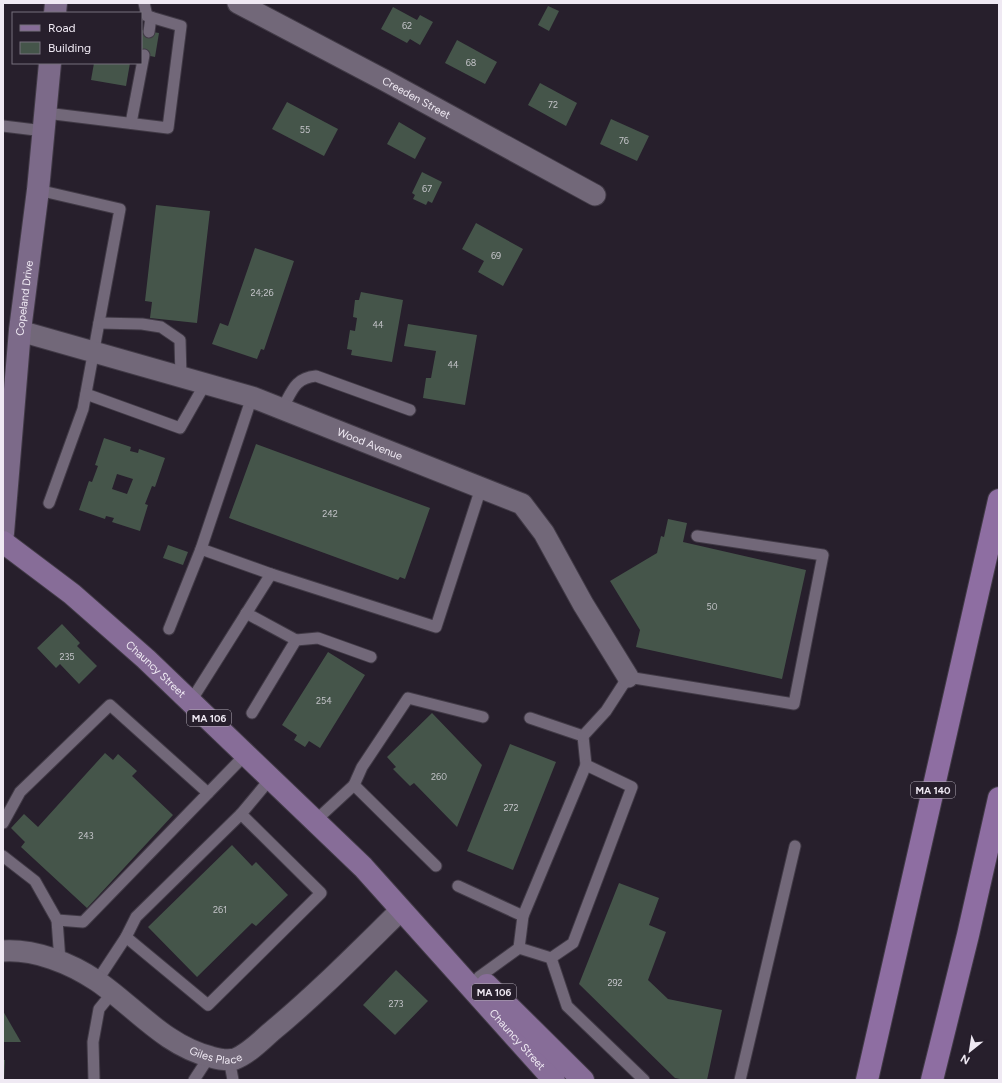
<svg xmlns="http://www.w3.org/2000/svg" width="1002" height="1083" viewBox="0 0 1002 1083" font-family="Figtree,sans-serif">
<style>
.building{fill:#45554a;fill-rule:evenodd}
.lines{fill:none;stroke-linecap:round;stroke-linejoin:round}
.service-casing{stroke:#413a46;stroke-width:13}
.minor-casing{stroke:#413a46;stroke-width:23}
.secondary-casing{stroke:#413a46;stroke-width:24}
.primary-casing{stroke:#413a46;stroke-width:24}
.trunk-casing{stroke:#413a46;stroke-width:24}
.service{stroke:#726879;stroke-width:11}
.minor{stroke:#726879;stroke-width:21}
.secondary{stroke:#7c6a89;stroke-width:22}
.primary{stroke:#876d98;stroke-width:22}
.trunk{stroke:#8e6ea2;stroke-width:22}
.labels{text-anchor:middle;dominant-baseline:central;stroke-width:3;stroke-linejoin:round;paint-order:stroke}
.number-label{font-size:9px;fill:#c4c4c9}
.shield{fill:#271f2c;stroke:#b3acb7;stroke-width:1}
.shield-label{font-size:10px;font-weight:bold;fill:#efe9f3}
.street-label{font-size:11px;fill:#efe9f3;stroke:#271f2c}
</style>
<rect width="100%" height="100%" fill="#271f2c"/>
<!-- building -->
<g class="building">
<path d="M548,6L559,11L549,31L538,25Z"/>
<path d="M393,7L417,20L420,15L433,22L420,45L410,39L407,43L381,29Z"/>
<path d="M141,30L159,33L155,57L141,54Z"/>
<path d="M457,40L497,62L485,84L445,63Z"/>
<path d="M94,63H130L126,86L91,80Z"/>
<path d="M540,83L577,103L566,126L528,105Z"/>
<path d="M287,102L338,129L324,156L272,129Z"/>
<path d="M611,119L649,136L637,161L600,144Z"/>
<path d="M399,122L426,138L415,159L387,144Z"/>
<path d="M422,172L442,182L432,203L428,201L426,205L413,199L415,195L412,193Z"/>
<path d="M156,205L210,211L197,323L150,318L152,302L145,301Z"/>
<path d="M476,223L523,249L503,286L478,272L484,261L462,249Z"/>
<path d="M255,248L294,261L264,350L261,349L257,359L212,344L220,323L228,326Z"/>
<path d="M361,292L403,300L392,362L351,355L352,350L347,349L350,330L355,331L357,318L353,317L355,300H359Z"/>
<path d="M408,324L477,335L465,405L423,398L426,378H431L436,351L404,346Z"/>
<path d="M104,438L131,447L130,451L138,453L139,449L165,458L155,487L152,486L145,504L148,505L140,531L112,522L114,518L106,516L105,519L79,510L89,481L92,482L98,466L95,465ZM117,474L133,479L127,494L112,489Z"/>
<path d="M256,444L430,508L405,579L400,577L398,580L229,518Z"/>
<path d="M668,519L687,523L683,542L806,570L782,679L636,647L640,630L610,581L657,553L661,536L664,537Z"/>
<path d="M168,545L188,552L183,565L163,558Z"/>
<path d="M62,624L80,643L77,646L97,666L79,684L60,664L56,668L37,648Z"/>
<path d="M328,652L365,675L320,748L309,741L305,747L294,740L297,735L282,725Z"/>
<path d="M432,713L482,765L457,827L414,783L410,786L393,769L396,767L387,757Z"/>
<path d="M510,744L556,762L513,870L467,851Z"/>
<path d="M105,753L113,760L118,754L137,771L132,776L173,815L87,908L21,847L25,842L11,828L24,814L38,827Z"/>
<path d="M232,845L252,866L256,862L288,895L256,926L252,923L197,977L148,927Z"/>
<path d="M619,883L659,898L649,925L666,932L648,980L668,999L722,1010L707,1080H685L675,1078L579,984Z"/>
<path d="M396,970L428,1001L395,1035L363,1005Z"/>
<path d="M3,1011L21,1042H3Z"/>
<path d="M3,1060H5L4,1080H3Z"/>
</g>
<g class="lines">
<!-- service casing -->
<g class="service-casing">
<g id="service">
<path d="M149,32L151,17"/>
<path d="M46,113L168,128L181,26L147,16L144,3"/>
<path d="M131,123L144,55"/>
<path d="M3,126L44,131"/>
<path d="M38,190L120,209L83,409L49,503"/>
<path d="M99,323L142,324L161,327L180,340L181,377"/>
<path d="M86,394L180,428L205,384"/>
<path d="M282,409C292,392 294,378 316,376L410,410"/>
<path d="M201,549L271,574"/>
<path d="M246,613L296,640L252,713"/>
<path d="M169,629L201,549L252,397"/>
<path d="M296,640L318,638L371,657"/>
<path d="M191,701L271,574L436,627L481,488"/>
<path d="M530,718L583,736L586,765"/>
<path d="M583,736L606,711L628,677L794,704L823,555L697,536"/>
<path d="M354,785L362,767L408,698L483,717"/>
<path d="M315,821L354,785L436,866"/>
<path d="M3,823L20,792L110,705L208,793"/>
<path d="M3,856L35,881L57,920"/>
<path d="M458,886L523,916"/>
<path d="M126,937L136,917L241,814"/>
<path d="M551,958L567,1006L644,1080"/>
<path d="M60,961L57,920L83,922L246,754"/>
<path d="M479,977L519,948L523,916L586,765L632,787L573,943L551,958L519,948"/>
<path d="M97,981L126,937L208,1005L321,893L241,814L271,778"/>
<path d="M229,1059L233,1080"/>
<path d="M94,1080L93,1042L99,1009L112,993"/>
<path d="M194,1080L209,1057"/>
<path d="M740,1080L795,846"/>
</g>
</g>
<!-- minor casing -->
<g class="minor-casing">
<g id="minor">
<path id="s1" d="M238,3L386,81L595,195"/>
<path id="s2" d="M20,331L252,397L522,504L544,533L583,604L628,677"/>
<path id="s3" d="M3,951C35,949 70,963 97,981C135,1007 164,1045 211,1057C218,1059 227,1061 235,1059C248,1054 261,1041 271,1032C317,994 359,951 401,910"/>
</g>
</g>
<!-- secondary casing -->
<g class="secondary-casing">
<g id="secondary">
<path d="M55,13L56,3"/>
<path id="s4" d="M3,533L20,330L38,190L50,63"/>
</g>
</g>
<!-- primary casing -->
<g class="primary-casing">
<g id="primary">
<path id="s5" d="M3,542L72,594L146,659L363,867L554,1080"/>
<path d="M487,985L583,1080"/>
</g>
</g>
<!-- trunk casing -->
<g class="trunk-casing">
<g id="trunk">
<path d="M867,1080L999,500"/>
<path d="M932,1080L968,935L999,798"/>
</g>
</g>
<!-- service -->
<use href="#service" class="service"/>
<!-- minor -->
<use href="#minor" class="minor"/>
<!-- secondary -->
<use href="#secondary" class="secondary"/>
<!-- primary -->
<use href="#primary" class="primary"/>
<!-- trunk -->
<use href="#trunk" class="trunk"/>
</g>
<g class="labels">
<!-- number labels -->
<g class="number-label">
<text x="407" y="25">62</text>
<text x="471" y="62">68</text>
<text x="553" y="104">72</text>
<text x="305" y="129">55</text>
<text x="624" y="140">76</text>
<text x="427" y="188">67</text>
<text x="496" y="255">69</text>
<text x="262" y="292">24;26</text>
<text x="378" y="324">44</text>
<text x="453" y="364">44</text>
<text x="330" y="513">242</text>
<text x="712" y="606">50</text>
<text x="67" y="656">235</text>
<text x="324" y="700">254</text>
<text x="439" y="776">260</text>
<text x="511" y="807">272</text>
<text x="86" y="835">243</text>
<text x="220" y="909">261</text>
<text x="615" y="982">292</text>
<text x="396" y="1003">273</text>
</g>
<!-- shield labels -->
<g class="shield">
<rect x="187" y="710" width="44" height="16" rx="3"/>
<rect x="911" y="782" width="44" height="16" rx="3"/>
<rect x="472" y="984" width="44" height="16" rx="3"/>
</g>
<g class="shield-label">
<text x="209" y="718">MA 106</text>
<text x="933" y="790">MA 140</text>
<text x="494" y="992">MA 106</text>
</g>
<!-- street labels -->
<g class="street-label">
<text stroke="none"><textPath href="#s1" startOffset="202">Creeden Street</textPath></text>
<text stroke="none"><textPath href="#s4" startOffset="236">Copeland Drive</textPath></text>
<text stroke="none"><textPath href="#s2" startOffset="368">Wood Avenue</textPath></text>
<text stroke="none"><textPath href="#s5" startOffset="199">Chauncy Street</textPath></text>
<text stroke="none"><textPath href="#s5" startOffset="717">Chauncy Street</textPath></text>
<text stroke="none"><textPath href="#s3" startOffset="243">Giles Place</textPath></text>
</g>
</g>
<!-- border -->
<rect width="1002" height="1083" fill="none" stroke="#efe9f3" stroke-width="8"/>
<!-- legend -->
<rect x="12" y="12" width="130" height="52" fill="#271f2c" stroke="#77707c"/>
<rect x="20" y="25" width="20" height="6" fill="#876d98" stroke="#77707c"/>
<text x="48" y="32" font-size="12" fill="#efe9f3">Road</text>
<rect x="20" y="42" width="20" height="12" fill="#45554a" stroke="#77707c"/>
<text x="48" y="52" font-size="12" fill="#efe9f3">Building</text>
<!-- north arrow -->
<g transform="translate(970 1051) rotate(210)" stroke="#271f2c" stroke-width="3" paint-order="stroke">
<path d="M0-3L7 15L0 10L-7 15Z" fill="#efe9f3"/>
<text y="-6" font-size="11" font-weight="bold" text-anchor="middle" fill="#efe9f3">N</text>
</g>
</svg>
